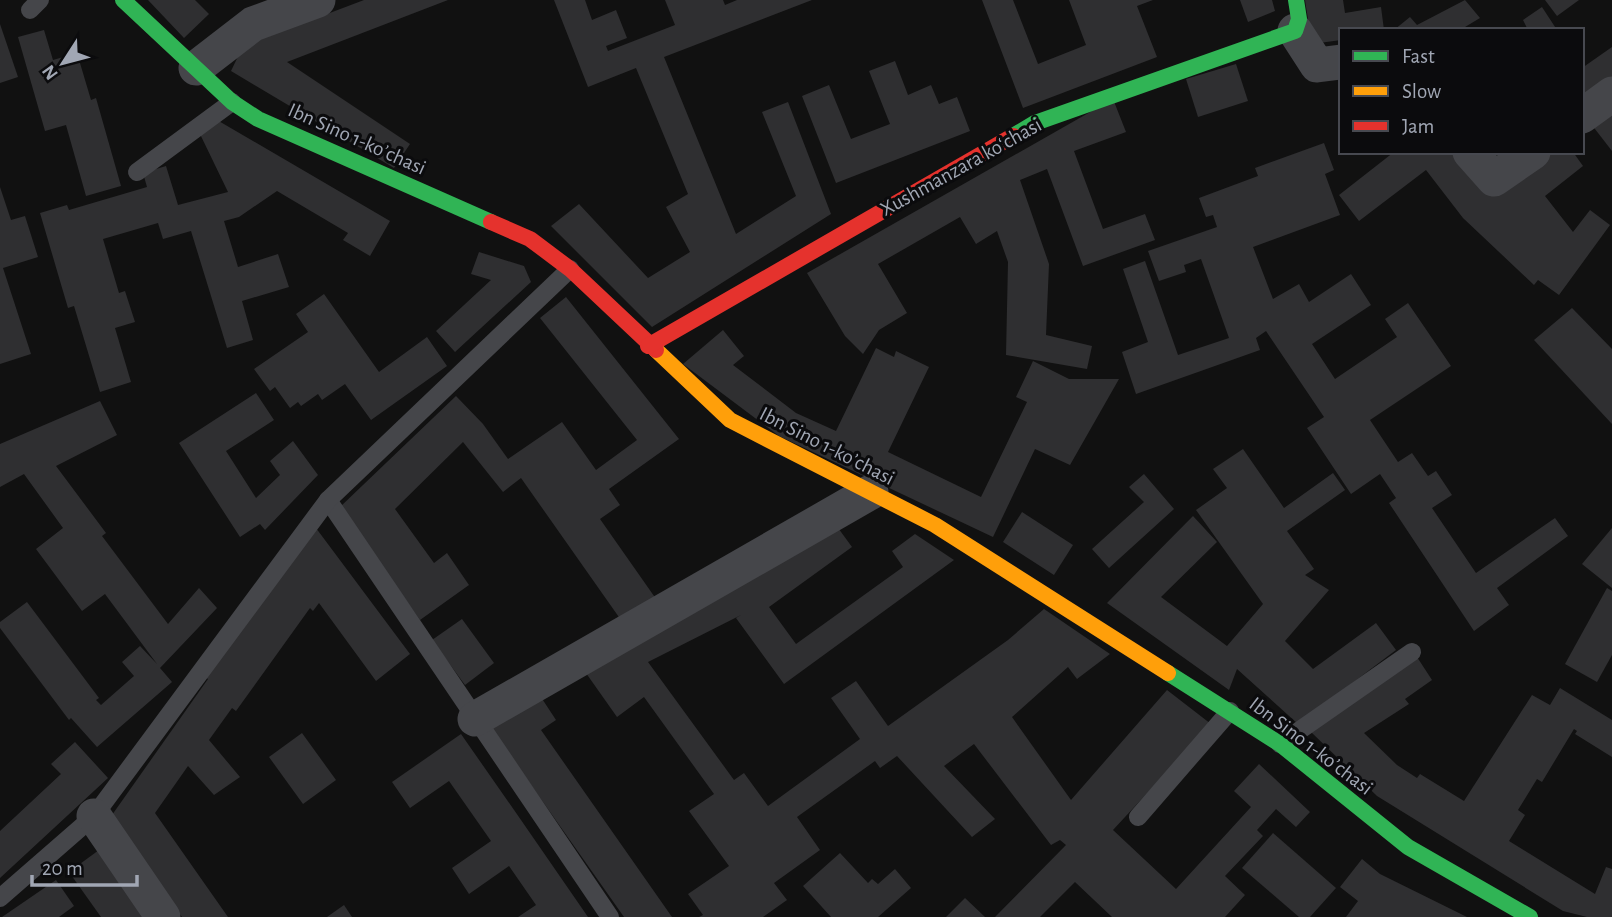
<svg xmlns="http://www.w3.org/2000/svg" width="1612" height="917" viewBox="0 0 1612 917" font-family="'Alegreya Sans',sans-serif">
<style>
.building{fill:#2f2f31}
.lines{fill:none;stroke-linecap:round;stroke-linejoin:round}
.lane{stroke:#45464a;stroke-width:18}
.street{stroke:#45464a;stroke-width:35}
.fast{stroke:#30b455;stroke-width:16}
.slow{stroke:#ff9f0a;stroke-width:16}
.jam{stroke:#e5322d;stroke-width:16}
.labels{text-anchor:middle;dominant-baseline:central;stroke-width:6;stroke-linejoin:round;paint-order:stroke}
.street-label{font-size:21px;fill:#a1a7b4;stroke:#0b0b0d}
</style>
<rect width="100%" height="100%" fill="#111"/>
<!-- building -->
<g class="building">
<path d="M148,0H195L209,14L184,38Z"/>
<path d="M364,0H448L287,62L410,144L394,168L231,71L243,46Z"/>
<path d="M554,0H585L592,20L616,10L627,38L606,46L608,51L675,25L665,0H723L725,5L737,0H812L664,57L736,234L796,196L762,112L788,102L831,214L652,327L551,226L579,204L648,278L690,252L666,207L688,194L636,68L588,87Z"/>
<path d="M982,0H1013L1038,64L1086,45L1069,0H1153L1137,6L1157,57L1023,108Z"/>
<path d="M1240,0H1272L1275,11L1248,22Z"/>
<path d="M1305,0H1343L1345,13L1381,7L1384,30H1341V40L1312,44Z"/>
<path d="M1465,0L1480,18L1460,30H1394L1410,17L1417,25Z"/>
<path d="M1545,0H1579L1557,16Z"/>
<path d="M1542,7L1557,30H1528L1523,20Z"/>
<path d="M0,24L18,77L0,83Z"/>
<path d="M44,30L53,60L77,53L91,100L96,98L121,186L86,196L66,125L45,131L18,37Z"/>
<path d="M1612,47V85L1582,108V68Z"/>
<path d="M895,61L908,95L931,85L939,104L957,97L970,131L836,183L802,96L829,85L851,139L890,124L869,71Z"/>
<path d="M1236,64L1248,101L1198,117L1186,79Z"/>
<path d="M1113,99L1126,132L1074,151L1103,229L1145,214L1155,240L1083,266L1047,169L1020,180L1049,264L1046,335L1092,346L1087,369L1006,355L1008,262L997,231L976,244L960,217L878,264L907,313L879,330L863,354L845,336L807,273Z"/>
<path d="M1612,101V151L1588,120Z"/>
<path d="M217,120L390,221L370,256L343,240L348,233L277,191L239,217L224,221L238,267L278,254L289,287L242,301L253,340L227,348L191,231L163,239L158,223L103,239L119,293L125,291L135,322L115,328L131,382L100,392L74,306L68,308L40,213L67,205L69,210L147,187L143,173L166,166L178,205L228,192L199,132Z"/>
<path d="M1324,143L1334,170L1325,174L1340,215L1253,247L1273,299L1299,284L1309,302L1351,274L1371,305L1312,344L1335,379L1397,337L1385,319L1408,303L1451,366L1370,420L1398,462L1412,453L1428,476L1436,471L1452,495L1432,508L1476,573L1555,518L1568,536L1497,588L1509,605L1474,631L1389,503L1396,498L1380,474L1351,494L1307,428L1324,417L1266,331L1256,338L1260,350L1136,394L1122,352L1148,342L1123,269L1145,261L1178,355L1229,338L1201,259L1184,265L1186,272L1159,281L1148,251L1217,227L1213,215L1206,217L1199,198L1258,176L1255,168Z"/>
<path d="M1394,152H1464L1496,193L1549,152H1573L1583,166L1545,196L1573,232L1590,210L1610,225L1559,295L1538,280L1534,285L1463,218L1426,170L1359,221L1339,195Z"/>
<path d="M0,187L11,220L25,216L38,257L3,268L31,354L0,364Z"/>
<path d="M479,252L524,266L531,282L455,352L436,331L491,280L471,274Z"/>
<path d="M324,294L379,372L427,337L447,366L371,420L345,384L322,400L318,394L301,406L298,402L290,408L275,387L270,391L254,369L308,332L296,314Z"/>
<path d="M566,297L679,439L609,489L620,505L600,519L661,606L628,630L521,478L503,492L463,442L395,509L434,563L447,553L469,585L420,620L340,507L456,396L483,424L508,459L562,422L596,470L637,440L540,318Z"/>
<path d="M1572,308L1612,349V424L1534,340Z"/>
<path d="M723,330L744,356L733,365L796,413L836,431L876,348L894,357L896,351L929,367L888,452L981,497L1027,402L1016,397L1033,361L1069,379H1119L1070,465L1035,449L993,537L779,436L683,364Z"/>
<path d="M256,393L274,420L226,451L256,498L280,475L270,461L293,441L318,475L265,530L260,524L240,537L179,443Z"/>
<path d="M100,401L117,435L56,466L106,533L102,536L168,624L199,588L217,608L160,668L172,682L97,747L71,718L69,720L0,628V622L27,602L99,698L96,700L101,705L134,676L122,662L140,646L157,664L105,594L82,611L36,549L63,528L24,474L0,487V444Z"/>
<path d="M1243,449L1284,508L1333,473L1345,490L1287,531L1314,569L1305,575L1329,590L1285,641L1313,669L1376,623L1396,650L1298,724L1237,669L1229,690L1107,603L1193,516L1217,542L1161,597L1227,646L1263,604L1196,510L1227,488L1213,469Z"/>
<path d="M1144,474L1174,509L1109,568L1092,549L1144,502L1129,487Z"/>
<path d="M1022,512L1073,545L1054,575L1003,542Z"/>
<path d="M833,521L852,547L769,607L796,644L903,567L892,551L915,534L954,560L784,684L736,618L741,615L648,662L734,780L744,773L768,806L860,739L831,698L856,681L888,726L1008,640L1044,609L1110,654L1077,679L1068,667L1012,717L1071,800L1167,690L1211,724L1113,830L1176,889L1251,807L1234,791L1259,764L1310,812L1296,827L1276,809L1257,830L1263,836L1225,876L1245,895L1225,917H1112L1075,882L1040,917H995L1066,845L1060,840L1051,845L974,744L944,766L995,819L972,837L897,756L880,768L875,761L797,817L820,850L774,883L787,900L763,917H699L703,915L688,894L729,866L689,811L714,794L644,697L617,717L581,666Z"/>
<path d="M313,524L410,654L376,681L319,603L313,611L310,608L236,711L232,708L209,740L240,777L214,795L188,766L155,813L228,917H182L112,815L208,679L204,676Z"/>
<path d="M1612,528V588L1582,564Z"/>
<path d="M1607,588L1612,591V655L1597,682L1565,664Z"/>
<path d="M462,619L494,663L465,685L432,640Z"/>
<path d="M1417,657L1432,680L1405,699L1409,704L1364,733L1397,765L1417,778L1420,774L1464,801L1532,695L1550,705L1560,688L1612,720V757L1575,734L1577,731L1574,729L1542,782L1537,779L1518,810L1525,815L1509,841L1595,894L1606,867L1612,869V917H1587L1563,911L1377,796L1310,731Z"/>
<path d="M535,688L556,720L541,730L672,917H624L505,748L483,724Z"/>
<path d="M302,733L336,780L303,804L269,757Z"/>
<path d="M461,734L521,820L588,917H518L536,905L509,866L469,894L452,868L491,841L449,781L410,808L392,782Z"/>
<path d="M75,742L108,778L0,878V831L61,774L51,764Z"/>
<path d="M1273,833L1336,888L1310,917H1299L1242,868Z"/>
<path d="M99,850L146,917H101L69,872Z"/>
<path d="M840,853L868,883L872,879L878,884L895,869L911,888L878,917H831L803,886Z"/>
<path d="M1362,859L1380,874L1467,917H1346L1358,901L1340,887Z"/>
<path d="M56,880L74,906L59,917H2Z"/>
<path d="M965,898L985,917H946Z"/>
<path d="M344,905L352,917H327Z"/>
</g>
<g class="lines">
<!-- lane -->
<g class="lane">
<path d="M30,10L40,0"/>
<path d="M137,172L232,102"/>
<path d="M328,500L610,917"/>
<path d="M1280,744L1412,652"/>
<path d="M1138,817L1230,711"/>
<path d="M0,898L94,816L328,500L570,269"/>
</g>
<!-- street -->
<g class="street">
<path d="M1295,31L1317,65L1341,62"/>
<path d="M196,68L253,24L318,0"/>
<path d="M1582,116L1612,94"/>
<path d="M1470,152L1494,179L1533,152"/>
<path d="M475,719L871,492"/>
<path d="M94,816L163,917"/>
</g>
<!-- fast -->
<g class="fast">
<path d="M123,0L232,102L258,119L491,222"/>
<path d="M1013,136L1035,123L1295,31L1299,19L1296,0"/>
<path d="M1168,673L1280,744L1408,847L1530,917"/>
</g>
<!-- slow -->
<path class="slow" d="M656,350L730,420L935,525L1168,673"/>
<!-- jam -->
<g class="jam">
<path d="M491,222L530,239L570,269L656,350"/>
<path d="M648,346L1013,136"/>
</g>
</g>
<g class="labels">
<!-- street labels -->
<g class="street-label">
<text transform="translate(357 139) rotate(24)">Ibn Sino 1-koʼchasi</text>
<text transform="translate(961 167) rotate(-29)">Xushmanzara koʻchasi</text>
<text transform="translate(827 446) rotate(27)">Ibn Sino 1-koʼchasi</text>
<text transform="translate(1311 746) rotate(37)">Ibn Sino 1-koʼchasi</text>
</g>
</g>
<!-- legend -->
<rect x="1339" y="28" width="245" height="126" fill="#0b0b0d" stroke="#474950" stroke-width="2"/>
<rect x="1353" y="51" width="35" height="10" fill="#30b455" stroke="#474950" stroke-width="2"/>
<text x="1402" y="63" font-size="21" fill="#a1a7b4">Fast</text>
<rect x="1353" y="86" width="35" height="10" fill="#ff9f0a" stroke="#474950" stroke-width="2"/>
<text x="1402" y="98" font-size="21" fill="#a1a7b4">Slow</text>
<rect x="1353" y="121" width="35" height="10" fill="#e5322d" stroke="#474950" stroke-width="2"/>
<text x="1402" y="133" font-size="21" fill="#a1a7b4">Jam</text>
<!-- north arrow -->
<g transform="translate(63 63) rotate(234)" stroke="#0b0b0d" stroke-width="5" paint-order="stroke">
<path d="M0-5L12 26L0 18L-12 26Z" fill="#a1a7b4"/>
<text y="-10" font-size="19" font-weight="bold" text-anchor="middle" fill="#a1a7b4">N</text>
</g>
<!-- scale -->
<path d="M32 875v10h105v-10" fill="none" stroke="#a1a7b4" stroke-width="3.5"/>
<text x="42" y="875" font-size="21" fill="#a1a7b4" stroke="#0b0b0d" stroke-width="5" paint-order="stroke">20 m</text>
</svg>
